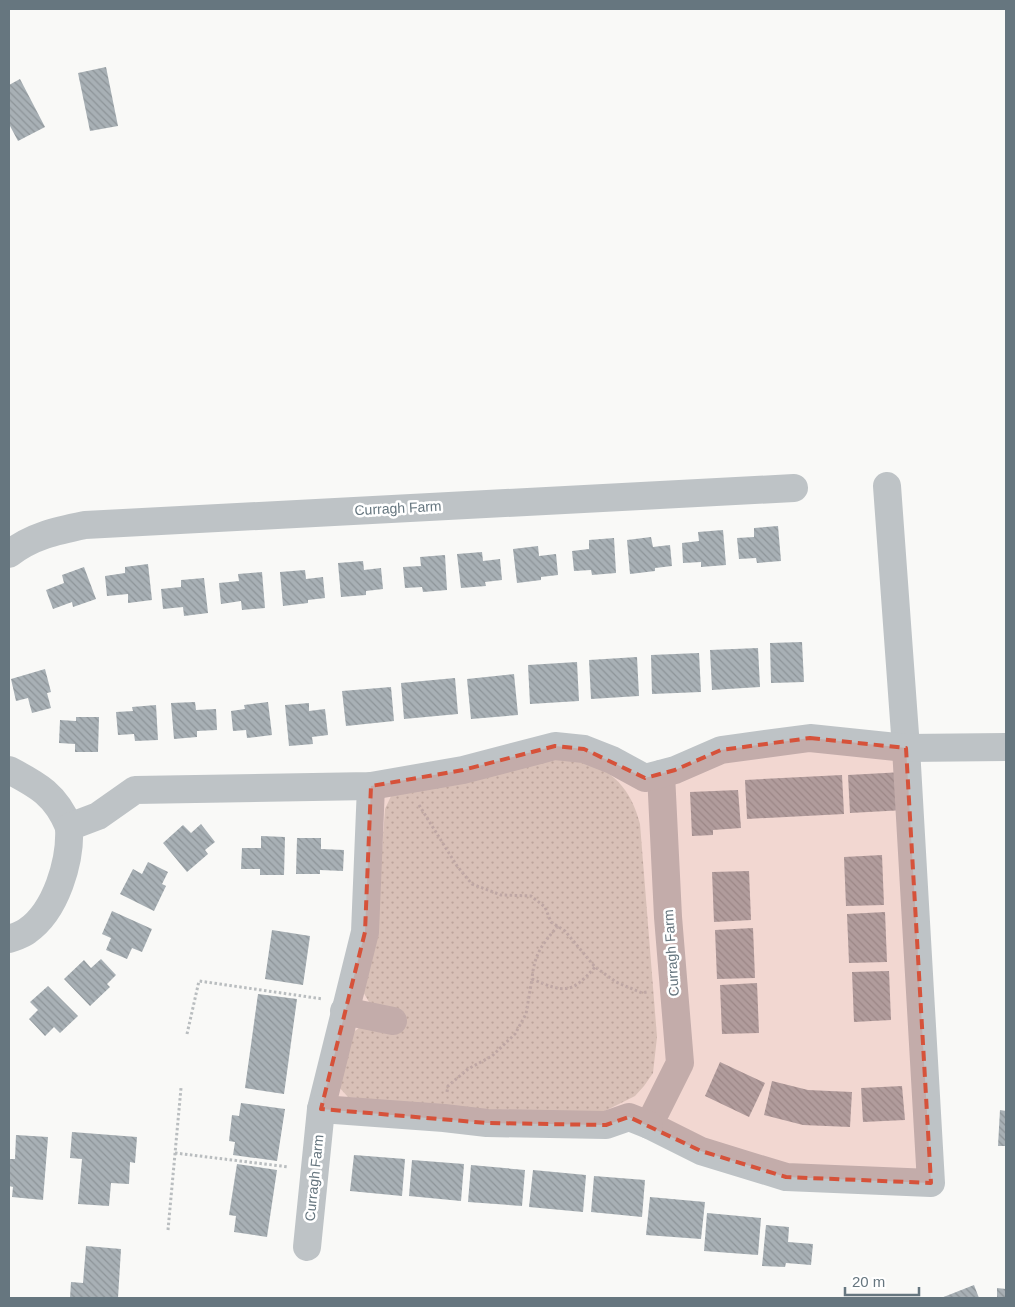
<svg xmlns="http://www.w3.org/2000/svg" width="1015" height="1307" viewBox="0 0 1015 1307" font-family="Helvetica,sans-serif">
<style>
.grass{fill:url(#grass-dots)}
.building{fill:url(#building-back-hatch)}
.lines{fill:none;stroke-linecap:round;stroke-linejoin:round}
.path{stroke:#b9bdbf;stroke-width:3;stroke-dasharray:2.5 2.5;stroke-linecap:butt}
.minor{stroke:#bec3c6;stroke-width:28}
.marked{fill:#d6523a;fill-opacity:0.2;stroke:#d6523a;stroke-width:4;stroke-dasharray:10 6;stroke-linejoin:round}
.labels{text-anchor:middle;dominant-baseline:central;stroke-width:5;stroke-linejoin:round;paint-order:stroke}
.street-label{font-size:14px;fill:#66767f;stroke:#fff}
</style>
<defs>
<pattern id="grass-dots" width="8" height="8" patternUnits="userSpaceOnUse" patternTransform="scale(1.25)"><rect width="8" height="8" fill="#d9ddd6"/><path d="M2 2h.1M6 6h.1" fill="none" stroke="#b4b8b3" stroke-width="1.8" stroke-linecap="round"/></pattern>
<pattern id="building-back-hatch" width="6" height="6" patternUnits="userSpaceOnUse" patternTransform="scale(1.25)"><rect width="6" height="6" fill="#a8b0b5"/><path d="M-1 5l2 2M0 0l6 6M5-1l2 2" fill="none" stroke="#8d9498"/></pattern>
</defs>
<rect width="100%" height="100%" fill="#f9f9f7"/>
<!-- grass -->
<path class="grass" d="M556,760C601,759 629,780 640,824L657,1037L653,1073L644,1086L635,1096L603,1112L480,1110L348,1097L338,1086L352,1033L359,1028L367,1027L375,1004L369,1002L362,990L379,891L385,809L392,794Z"/>
<!-- building -->
<g class="building">
<path d="M106,67L118,126L90,131L78,73Z"/>
<path d="M20,79L45,127L18,141L9,124V85Z"/>
<path d="M778,526L781,561L757,563L756,558L739,559L737,538L754,537V528Z"/>
<path d="M723,530L726,565L701,567V562L683,563L682,543L699,541L698,532Z"/>
<path d="M651,537L653,547L670,545L672,566L655,568V571L630,574L627,540Z"/>
<path d="M614,538L616,573L592,575L591,570L574,571L572,551L589,549V540Z"/>
<path d="M538,546L539,556L556,554L558,575L541,577V580L517,583L513,549Z"/>
<path d="M482,552L483,561L500,559L502,580L485,582L486,586L461,588L457,554Z"/>
<path d="M445,555L447,590L423,592L422,587L405,588L403,567L421,566L420,557Z"/>
<path d="M363,561L364,570L381,568L383,589L366,591V595L341,597L338,563Z"/>
<path d="M148,564L152,600L128,603V594L107,596L105,576L125,573V567Z"/>
<path d="M84,567L96,599L73,607L72,602L53,609L46,590L64,583L62,575Z"/>
<path d="M305,570L306,579L323,577L325,598L308,600V603L283,606L280,572Z"/>
<path d="M262,572L265,608L242,610L241,601L221,604L219,583L239,581L238,574Z"/>
<path d="M204,578L208,613L184,616L183,607L163,609L161,589L181,587V580Z"/>
<path d="M802,642L804,682L771,683L770,643Z"/>
<path d="M758,648L760,687L712,690L710,650Z"/>
<path d="M699,653L701,692L652,694L651,655Z"/>
<path d="M637,657L639,696L591,699L589,660Z"/>
<path d="M577,662L579,701L530,704L528,665Z"/>
<path d="M45,669L51,692L47,693L51,708L32,713L28,698L16,701L11,679Z"/>
<path d="M514,674L518,715L471,719L467,679Z"/>
<path d="M455,678L458,714L404,719L401,683Z"/>
<path d="M391,687L394,721L346,726L342,691Z"/>
<path d="M195,702L196,710L216,709L217,730L197,731V737L174,739L171,703Z"/>
<path d="M268,702L272,735L247,738L246,730L233,731L231,711L245,709L244,705Z"/>
<path d="M309,703V711L325,709L328,735L312,737L313,744L289,746L285,705Z"/>
<path d="M156,705L158,740L135,741L134,734L118,735L116,712L133,711L132,707Z"/>
<path d="M76,717H99L98,752H75V744L59,743L60,720L76,721Z"/>
<path d="M903,772L905,810L850,813L848,775Z"/>
<path d="M842,775L844,814L747,819L745,780Z"/>
<path d="M738,790L741,828L713,830V835L692,836L690,792Z"/>
<path d="M201,824L215,842L205,850L208,854L187,872L163,843L183,825L191,833Z"/>
<path d="M261,836L285,837L284,875H260V869H241L242,848H261Z"/>
<path d="M297,838H321V849L344,850L343,871L320,870V874H296Z"/>
<path d="M882,855L884,905L846,906L844,857Z"/>
<path d="M148,862L168,872L162,884L166,886L154,911L120,894L133,869L142,874Z"/>
<path d="M749,871L751,920L714,922L712,872Z"/>
<path d="M112,911L152,929L142,952L132,948L127,959L106,950L111,938L102,934Z"/>
<path d="M885,912L887,962L849,963L847,914Z"/>
<path d="M753,928L755,978L717,979L715,930Z"/>
<path d="M272,930L310,936L303,985L265,979Z"/>
<path d="M101,959L116,975L107,984L110,987L90,1006L64,979L84,960L91,968Z"/>
<path d="M889,971L891,1020L854,1022L852,972Z"/>
<path d="M757,983L759,1033L722,1034L720,985Z"/>
<path d="M48,986L78,1016L60,1033L54,1027L45,1036L29,1019L38,1010L30,1002Z"/>
<path d="M258,994L297,999L284,1094L245,1088Z"/>
<path d="M720,1062L765,1083L749,1117L705,1096Z"/>
<path d="M772,1081L808,1090L852,1092L850,1127L803,1125L764,1115Z"/>
<path d="M902,1086L905,1120L863,1122L861,1088Z"/>
<path d="M241,1103L285,1109L277,1161L233,1155L235,1142L229,1141L232,1115L239,1116Z"/>
<path d="M1000,1110L1006,1111V1146H998Z"/>
<path d="M72,1132L137,1137L135,1163L130,1162L129,1184L111,1183L109,1206L78,1204L82,1159L70,1158Z"/>
<path d="M16,1135L48,1137L43,1200L12,1197L13,1187L9,1186V1159H15Z"/>
<path d="M354,1155L405,1159L402,1196L350,1191Z"/>
<path d="M412,1160L464,1164L461,1201L409,1196Z"/>
<path d="M237,1164L277,1170L267,1237L234,1232L236,1216L229,1215Z"/>
<path d="M471,1165L525,1170L522,1206L468,1202Z"/>
<path d="M533,1170L586,1175L583,1212L529,1207Z"/>
<path d="M594,1176L645,1180L642,1217L591,1212Z"/>
<path d="M650,1197L705,1202L701,1239L646,1235Z"/>
<path d="M707,1213L761,1218L758,1255L704,1251Z"/>
<path d="M766,1225L789,1227L788,1242L813,1244L811,1265L786,1263L785,1267L762,1266Z"/>
<path d="M86,1246L121,1249L118,1298H70L71,1282L83,1283Z"/>
<path d="M974,1285L979,1298H941Z"/>
<path d="M997,1288L1006,1289V1298H997Z"/>
</g>
<g class="lines">
<!-- path -->
<g class="path">
<path d="M419,805L457,866L472,884L501,895L531,896L545,907L551,922L565,931L595,967L616,982L642,993L647,992"/>
<path d="M558,926C542,944 534,955 532,979C564,993 572,994 595,967"/>
<path d="M187,1034L199,981L323,999"/>
<path d="M447,1092L448,1086L468,1069L492,1056L515,1034L526,1014L532,979"/>
<path d="M175,1153L289,1167"/>
<path d="M168,1230L181,1088"/>
</g>
<!-- minor -->
<g class="minor">
<path d="M9,554C32,536 56,531 85,525L794,488"/>
<path d="M9,770C38,785 56,795 69,827"/>
<path d="M661,774L668,917L680,1063L649,1125L701,1151L786,1177L931,1183L906,748L887,486"/>
<path d="M371,786L365,932L321,1109L444,1118L487,1123L606,1125L629,1117L649,1125"/>
<path d="M9,939C14,937 22,935 27,931C56,911 71,861 69,827L98,816L135,790L371,786L463,770L555,746L584,749L612,760L645,778L675,770L721,750L810,738L906,748L1006,747"/>
<path d="M344,1011L393,1021"/>
<path d="M307,1247L321,1109"/>
</g>
</g>
<!-- marked area -->
<path class="marked" d="M810,738L906,748L931,1183L786,1177L701,1151L629,1117L606,1125L487,1123L321,1109L365,932L371,786L463,770L555,746L584,749L645,778L675,770L721,750Z"/>
<g class="labels">
<!-- street labels -->
<g class="street-label">
<text transform="translate(398 508) rotate(-3)">Curragh Farm</text>
<text transform="translate(671 953) rotate(-94)">Curragh Farm</text>
<text transform="translate(314 1178) rotate(-84)">Curragh Farm</text>
</g>
</g>
<!-- border -->
<rect width="1015" height="1307" fill="none" stroke="#66767f" stroke-width="20"/>
<!-- scale -->
<path d="M845 1287v8h74v-8" fill="none" stroke="#66767f" stroke-width="2.5"/>
<text x="852" y="1287" font-size="15" fill="#66767f" stroke="#ffffff" stroke-width="4" paint-order="stroke">20 m</text>
</svg>
